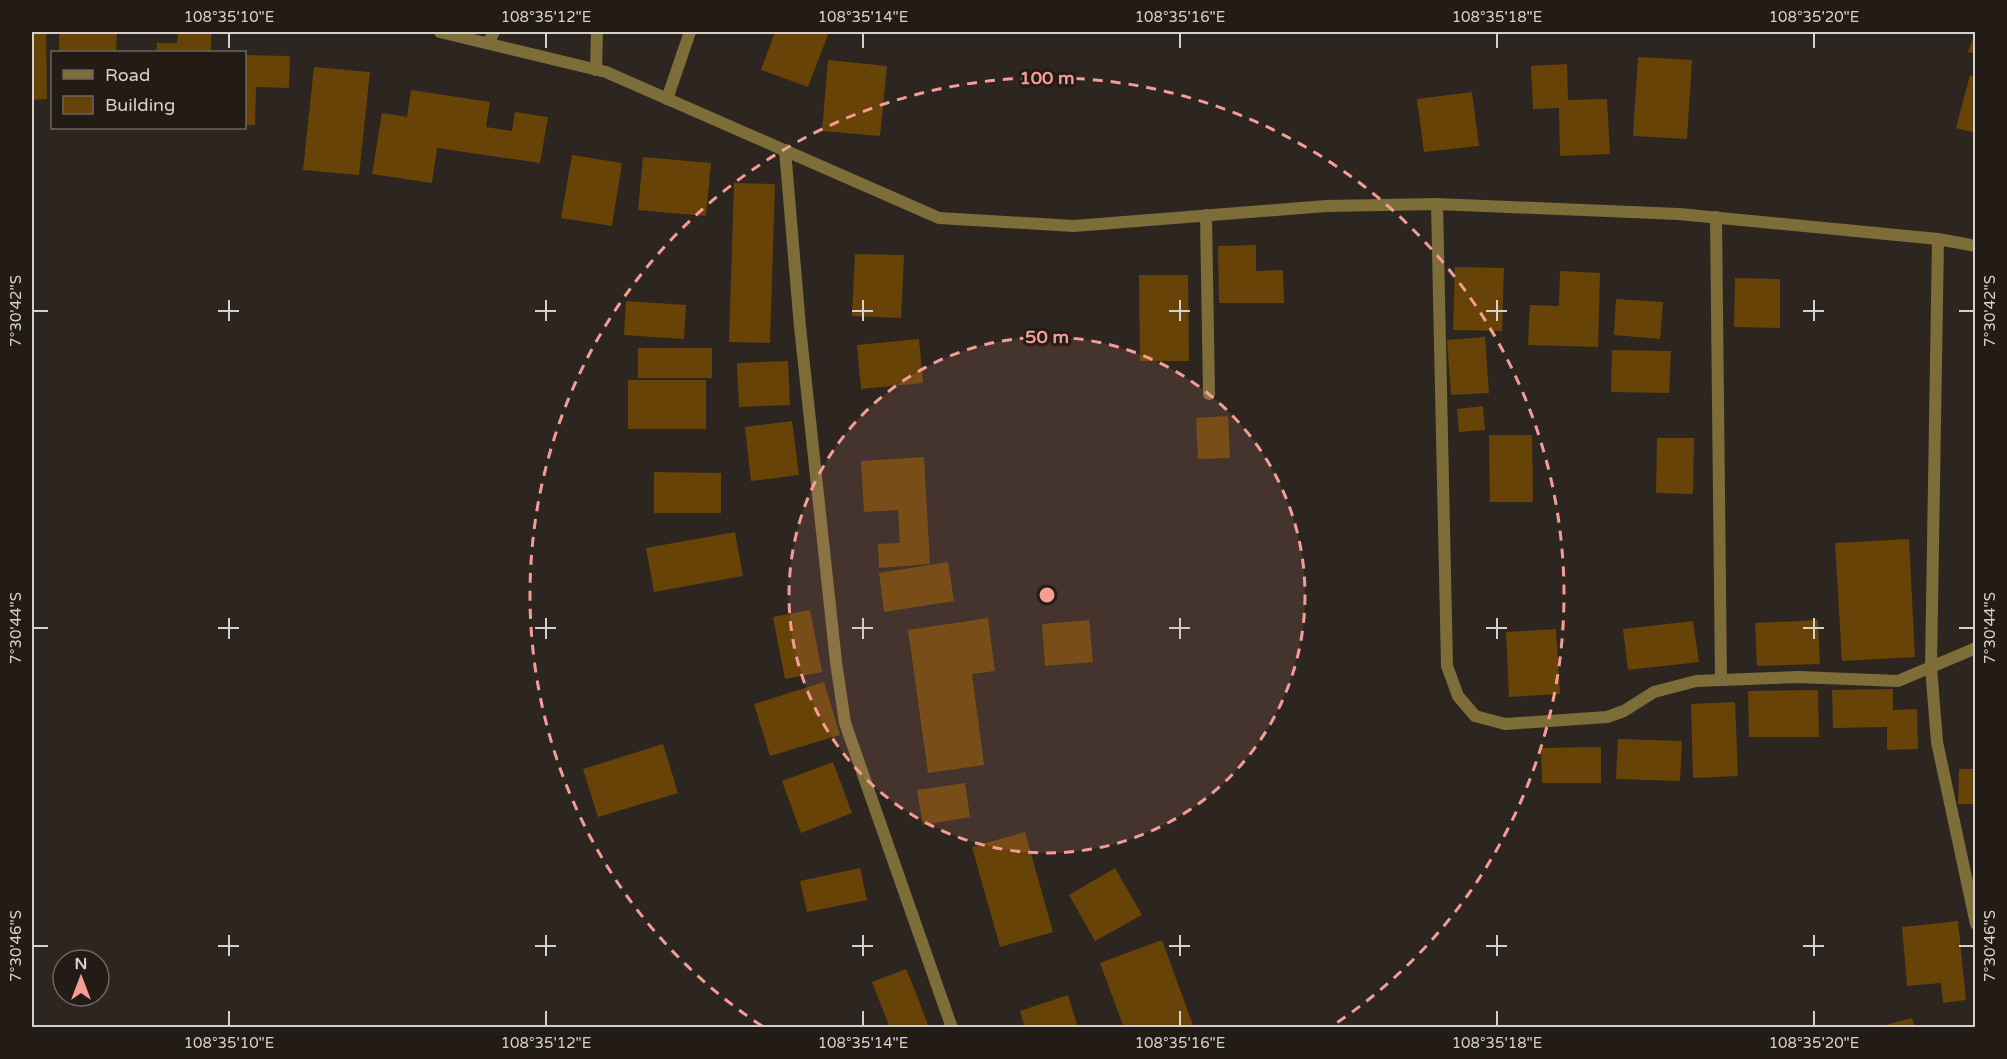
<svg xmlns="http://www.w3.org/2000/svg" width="2007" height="1059" viewBox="0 0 2007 1059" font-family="'Varela Round',sans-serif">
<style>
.building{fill:#674307}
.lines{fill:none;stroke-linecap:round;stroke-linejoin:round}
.lane{stroke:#7d6e39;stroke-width:12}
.street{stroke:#7d6e39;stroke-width:12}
.ticks{fill:none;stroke:#d6d0cc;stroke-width:2}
.ring{fill:none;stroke:#f59c95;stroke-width:3;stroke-dasharray:10 8}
.centre{fill:#f59c95;stroke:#231c16;stroke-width:3}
.ring-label{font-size:18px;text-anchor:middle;font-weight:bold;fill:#f59c95;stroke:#231c16;stroke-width:6;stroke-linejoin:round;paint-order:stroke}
.neatline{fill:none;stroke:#d6d0cc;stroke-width:2}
.ticks-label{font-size:15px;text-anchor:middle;fill:#d6d0cc}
</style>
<rect width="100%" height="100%" fill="#2d251f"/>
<!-- building -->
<g class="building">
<path d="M32,32H46L47,99L32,100Z"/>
<path d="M59,32H117L116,52H59Z"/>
<path d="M178,32H211V52H156L157,43H177Z"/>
<path d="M775,32H829L808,87L761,70Z"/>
<path d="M1975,32H1976V54L1968,52Z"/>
<path d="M244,55L290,56L289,88L256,87L255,125H244Z"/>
<path d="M1638,57L1692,60L1687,139L1633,136Z"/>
<path d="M828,60L887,66L880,136L822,131Z"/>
<path d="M1567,64L1568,100L1607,99L1610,154L1560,156L1559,108L1533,109L1531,66Z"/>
<path d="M314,67L370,72L359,175L303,170Z"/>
<path d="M1970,75L1976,77V133L1956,128Z"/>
<path d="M411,90L490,102L486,127L512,131L515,112L548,117L540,163L437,148L432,183L372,174L382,113L407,117Z"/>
<path d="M1472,92L1479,146L1424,152L1417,99Z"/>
<path d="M572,155L622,163L612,226L561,218Z"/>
<path d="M643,157L711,163L706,216L638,210Z"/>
<path d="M734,183L775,184L770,343L729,342Z"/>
<path d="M1974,183H1976V205H1973Z"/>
<path d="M1256,245V271L1283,270L1284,303H1219L1218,246Z"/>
<path d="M855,254L904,255L901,318L852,316Z"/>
<path d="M1455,267L1504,268L1502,331L1453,330Z"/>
<path d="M1560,271L1600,273L1598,347L1528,345L1530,305L1559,306Z"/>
<path d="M1139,275H1188L1189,361H1140Z"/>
<path d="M1735,278L1780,279V328L1734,327Z"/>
<path d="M1616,299L1663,302L1660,339L1614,335Z"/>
<path d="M626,301L686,305L684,339L624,335Z"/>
<path d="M1485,337L1489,393L1451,395L1447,340Z"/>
<path d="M919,339L923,383L861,389L857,345Z"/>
<rect x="638" y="348" width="74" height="30"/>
<path d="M1612,350L1671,351L1669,393L1611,392Z"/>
<path d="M788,361L790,405L739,407L737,363Z"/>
<rect x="628" y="380" width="78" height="49"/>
<path d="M1483,406L1485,430L1459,432L1457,409Z"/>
<path d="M1228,416L1230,458L1198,459L1196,418Z"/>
<path d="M792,421L799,475L751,481L745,427Z"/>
<path d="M1489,435H1532L1533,502H1490Z"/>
<path d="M1657,438H1694L1693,494L1656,493Z"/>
<path d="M924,457L930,564L879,568L878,544L900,543L898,510L864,512L861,461Z"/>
<path d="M654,472L721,473V513H654Z"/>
<path d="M735,532L743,576L654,592L646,548Z"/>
<path d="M1909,539L1915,657L1842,661L1835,543Z"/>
<path d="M948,562L954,601L884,612L879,573Z"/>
<path d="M810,610L822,672L785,679L773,617Z"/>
<path d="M988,618L995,671L972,674L984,765L928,773L908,630Z"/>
<path d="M1089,620L1093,662L1045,666L1042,624Z"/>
<path d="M1818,620L1820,664L1757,666L1755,623Z"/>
<path d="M1693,621L1699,662L1628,670L1623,629Z"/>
<path d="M1556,629L1560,694L1509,697L1506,632Z"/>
<path d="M824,682L840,735L770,756L754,704Z"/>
<path d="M1893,689V710L1917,709L1918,749L1887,750V727L1833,728L1832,690Z"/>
<path d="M1818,690L1819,737H1749L1748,691Z"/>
<path d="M1735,702L1738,776L1693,778L1691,704Z"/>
<path d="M1618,739L1682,741L1680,781L1616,779Z"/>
<path d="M663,744L678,793L598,817L583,769Z"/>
<path d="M1601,747V783H1542L1541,748Z"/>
<path d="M833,762L852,813L801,833L782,781Z"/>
<path d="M1959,769H1976V804H1958Z"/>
<path d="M965,783L970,817L923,825L917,790Z"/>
<path d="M1025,832L1053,932L1000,947L972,847Z"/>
<path d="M860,868L867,900L807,912L800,881Z"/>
<path d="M1115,868L1142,915L1095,941L1069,895Z"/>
<path d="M1958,921L1966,1000L1943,1003L1941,983L1907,986L1902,927Z"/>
<path d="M1162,940L1194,1028H1124L1100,963Z"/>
<path d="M906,969L919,1001L929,1028H890L872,982Z"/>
<path d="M1068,995L1078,1028H1025L1020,1011Z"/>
<path d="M1912,1018L1915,1028H1878V1027Z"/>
</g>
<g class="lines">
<!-- lane -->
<g class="lane">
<path d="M488,43L494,32"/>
<path d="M596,70L597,32"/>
</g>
<!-- street -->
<g class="street">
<path d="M440,32L606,72L939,218L1074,226L1326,206L1437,204L1679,214L1938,239L1976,246"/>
<path d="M667,99L690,32"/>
<path d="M785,150L800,327L836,662L845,723L952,1028"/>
<path d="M1437,204L1447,666L1458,696L1475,716L1505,724L1607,717L1624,711L1654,692L1696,681L1799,677L1898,681L1976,648"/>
<path d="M1206,215L1209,394"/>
<path d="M1716,217L1721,680"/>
<path d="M1938,239L1931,667L1937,742L1976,924"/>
</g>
</g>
<!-- ticks -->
<path class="ticks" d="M229,33V48M546,33V48M863,33V48M1180,33V48M1497,33V48M1814,33V48M229,300V321M546,300V321M863,300V321M1180,300V321M1497,300V321M1814,300V321M33,311H48M218,311H239M535,311H556M852,311H873M1169,311H1190M1486,311H1507M1803,311H1824M1959,311H1974M229,618V639M546,618V639M863,618V639M1180,618V639M1497,618V639M1814,618V639M33,628H48M218,628H239M535,628H556M852,628H873M1169,628H1190M1486,628H1507M1803,628H1824M1959,628H1974M229,935V956M546,935V956M863,935V956M1180,935V956M1497,935V956M1814,935V956M33,946H48M218,946H239M535,946H556M852,946H873M1169,946H1190M1486,946H1507M1803,946H1824M1959,946H1974M229,1011V1026M546,1011V1026M863,1011V1026M1180,1011V1026M1497,1011V1026M1814,1011V1026"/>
<!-- distance rings -->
<circle cx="1047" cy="595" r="258" fill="#f59c95" fill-opacity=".12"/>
<g class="ring">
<circle cx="1047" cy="595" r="258"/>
<path d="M762 1026A517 517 0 1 1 1332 1026"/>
</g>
<circle cx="1047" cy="595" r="9" class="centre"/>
<g class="ring-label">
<text x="1047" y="84">100 m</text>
<text x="1047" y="343">50 m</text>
</g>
<!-- border -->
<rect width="2007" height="1059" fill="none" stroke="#231c16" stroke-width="66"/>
<!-- legend -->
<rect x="51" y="51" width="195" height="78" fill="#231c16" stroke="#6b645f" stroke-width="1.5"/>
<rect x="63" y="70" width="30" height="9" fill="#7d6e39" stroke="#6b645f" stroke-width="1.5"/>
<text x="105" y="81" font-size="18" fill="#d6d0cc">Road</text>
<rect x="63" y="96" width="30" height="18" fill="#674307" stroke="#6b645f" stroke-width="1.5"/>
<text x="105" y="111" font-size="18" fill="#d6d0cc">Building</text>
<!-- north arrow -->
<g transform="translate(81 978)"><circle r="28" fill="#231c16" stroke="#6b645f" stroke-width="1.5"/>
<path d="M0-4.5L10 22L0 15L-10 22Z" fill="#f59c95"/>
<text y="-9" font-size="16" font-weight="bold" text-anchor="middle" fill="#d6d0cc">N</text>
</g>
<rect x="33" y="33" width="1941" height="993" class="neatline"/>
<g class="ticks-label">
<text x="229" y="22">108°35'10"E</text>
<text x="546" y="22">108°35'12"E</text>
<text x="863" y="22">108°35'14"E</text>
<text x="1180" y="22">108°35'16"E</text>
<text x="1497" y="22">108°35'18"E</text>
<text x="1814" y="22">108°35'20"E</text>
<text transform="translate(16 311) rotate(-90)" y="5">7°30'42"S</text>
<text transform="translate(1990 311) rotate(-90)" y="5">7°30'42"S</text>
<text transform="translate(16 628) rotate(-90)" y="5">7°30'44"S</text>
<text transform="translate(1990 628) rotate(-90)" y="5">7°30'44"S</text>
<text transform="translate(16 946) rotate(-90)" y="5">7°30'46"S</text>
<text transform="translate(1990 946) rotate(-90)" y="5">7°30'46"S</text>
<text x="229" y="1048">108°35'10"E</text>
<text x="546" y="1048">108°35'12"E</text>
<text x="863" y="1048">108°35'14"E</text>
<text x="1180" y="1048">108°35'16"E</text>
<text x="1497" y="1048">108°35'18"E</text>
<text x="1814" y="1048">108°35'20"E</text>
</g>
</svg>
